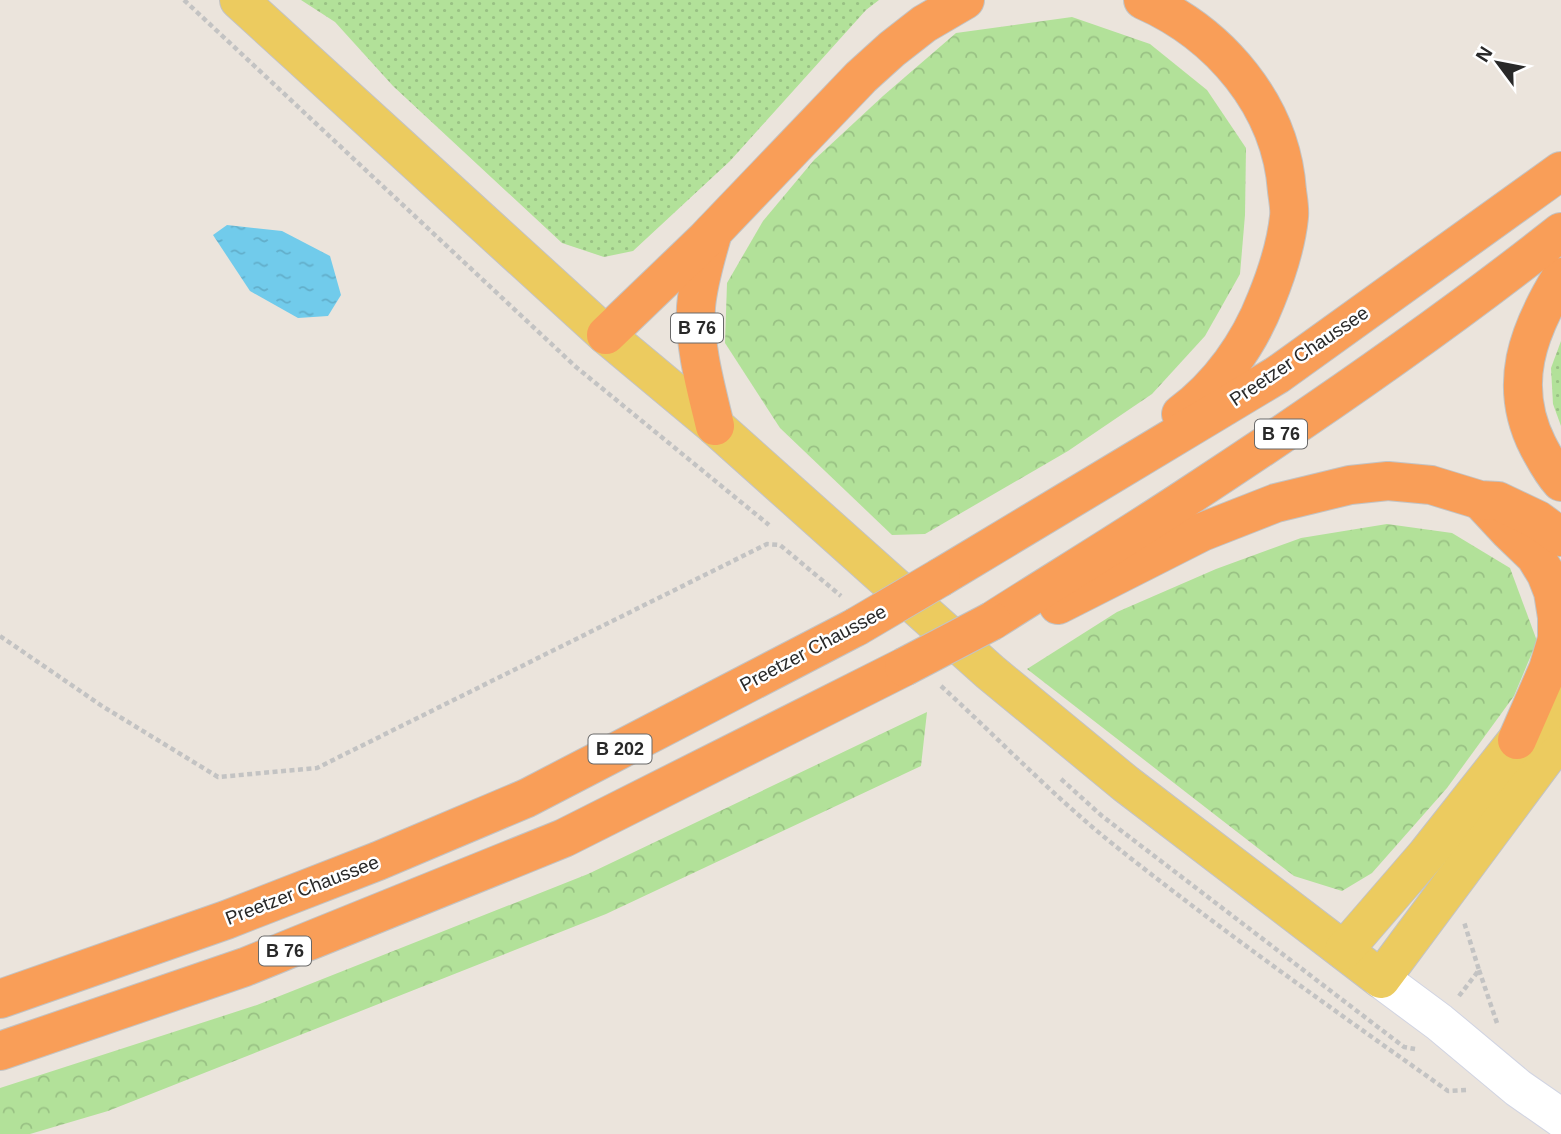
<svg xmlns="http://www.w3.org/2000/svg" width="1561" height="1134" viewBox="0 0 1561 1134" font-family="Helvetica,sans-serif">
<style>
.grass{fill:url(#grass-dots)}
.forest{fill:url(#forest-crowns)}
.water{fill:url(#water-ripples)}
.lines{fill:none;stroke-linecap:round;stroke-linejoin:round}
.minor-casing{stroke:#d1d4e2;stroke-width:40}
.major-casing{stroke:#c3c3c3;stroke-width:40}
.highway-casing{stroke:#c3c3c3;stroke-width:40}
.path{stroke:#c3c3c3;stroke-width:4.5;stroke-dasharray:5 3.5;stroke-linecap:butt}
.minor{stroke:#fff;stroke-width:38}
.major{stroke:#eccb5f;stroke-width:38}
.highway{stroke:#f99e58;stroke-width:38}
.highway-bridge-casing{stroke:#c3c3c3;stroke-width:40;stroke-linecap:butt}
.highway-bridge{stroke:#f99e58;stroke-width:38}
.labels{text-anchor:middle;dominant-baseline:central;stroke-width:5;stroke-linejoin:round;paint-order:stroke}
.shield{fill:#fff;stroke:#696969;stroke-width:2}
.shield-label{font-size:18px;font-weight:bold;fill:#292929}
.street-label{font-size:19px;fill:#292929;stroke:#fff}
</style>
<defs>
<pattern id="grass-dots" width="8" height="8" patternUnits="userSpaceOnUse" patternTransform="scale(1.75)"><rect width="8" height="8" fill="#b2e199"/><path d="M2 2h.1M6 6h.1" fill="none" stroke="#99c184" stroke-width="1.8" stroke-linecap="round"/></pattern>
<pattern id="forest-crowns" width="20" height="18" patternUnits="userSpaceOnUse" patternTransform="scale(1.75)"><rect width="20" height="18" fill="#b2e199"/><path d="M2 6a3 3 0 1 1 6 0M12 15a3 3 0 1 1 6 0" fill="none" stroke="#99c184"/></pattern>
<pattern id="water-ripples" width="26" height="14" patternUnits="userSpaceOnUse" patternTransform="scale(1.75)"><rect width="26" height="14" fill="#71cbeb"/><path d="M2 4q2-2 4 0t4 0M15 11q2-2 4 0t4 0" fill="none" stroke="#62aeca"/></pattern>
</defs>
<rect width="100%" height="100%" fill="#ebe4dc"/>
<!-- grass -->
<g class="grass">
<path d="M301,0H879L866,10L730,161L633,251L604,257L562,243L393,86L335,22Z"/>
<path d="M1561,341V426L1553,404L1551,368Z"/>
</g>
<!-- forest -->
<g class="forest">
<path d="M1072,17L1150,44L1207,90L1246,148L1245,215L1240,274L1205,336L1152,394L1068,451L925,534L892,535L780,428L725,343L727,283L763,221L814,160L883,96L956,33Z"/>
<path d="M1387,524L1452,533L1510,568L1537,641L1514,696L1447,788L1372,873L1342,891L1294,876L1027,669L1117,612L1216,569L1301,538Z"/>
<path d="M927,712L921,766L606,914L108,1111L30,1134H0V1088L257,1005L588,874Z"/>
</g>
<!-- water -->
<path class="water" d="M227,225L282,231L330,256L341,295L328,316L298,318L250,291L213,235Z"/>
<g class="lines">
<!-- minor casing -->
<g class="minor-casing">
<path id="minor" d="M1381,979L1439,1022L1518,1088L1561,1118"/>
</g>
<!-- major casing -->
<g class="major-casing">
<g id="major">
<path d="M239,0L606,335L715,426L990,672L1126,784L1381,979L1561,737"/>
<path d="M1344,950L1427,854L1517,740L1545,715L1561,694"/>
</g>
</g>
<!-- highway casing -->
<g class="highway-casing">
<g id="highway">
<path d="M1143,0C1220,34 1281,105 1287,191C1288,199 1290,209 1289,217C1286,246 1277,273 1266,300C1249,344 1219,386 1181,414"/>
<path d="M713,232C706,257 698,282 696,307C694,347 706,388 715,426"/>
<path d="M1561,277C1528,331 1507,385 1538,446C1545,459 1551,471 1561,482"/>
<path d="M606,335L705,240L861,77L892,49L924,24L965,0"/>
<path d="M1482,502L1509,531L1535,556L1546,574L1553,592L1557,617V639L1548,669L1517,740"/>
<path d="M941,577L1277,375L1561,171"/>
<path d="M1058,605L1202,532L1276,503L1350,485L1388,481L1431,485L1480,500L1498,501L1538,520L1561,537"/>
<path d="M992,621C1058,579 1124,539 1189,496C1316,413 1442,326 1561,232"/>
<path d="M0,999L226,920L378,861L527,798L856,627"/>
<path d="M0,1051L245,967L564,838L904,667"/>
</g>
</g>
<!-- path -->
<g class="path">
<path d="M184,0L576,367L769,525"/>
<path d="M0,636L102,706L218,777L317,768L767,544L780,545L841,596"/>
<path d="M941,686C999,739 1053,796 1114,845C1222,931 1335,1011 1448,1091L1466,1090"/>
<path d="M1061,779L1102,816L1404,1047L1415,1049"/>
<path d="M1479,970L1498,1026"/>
<path d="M1459,996L1479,970L1464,922"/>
</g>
<!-- minor -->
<use href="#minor" class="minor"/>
<!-- major -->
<use href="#major" class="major"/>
<!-- highway -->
<use href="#highway" class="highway"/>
<!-- highway-bridge casing -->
<g class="highway-bridge-casing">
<g id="highway-bridge">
<path d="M856,627L941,577"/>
<path d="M904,667L992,621"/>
</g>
</g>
<!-- highway-bridge -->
<use href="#highway-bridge" class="highway-bridge"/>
</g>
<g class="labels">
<!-- shield labels -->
<g class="shield">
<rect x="671" y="313.5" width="52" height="29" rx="5"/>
<rect x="1255" y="419.5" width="52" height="29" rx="5"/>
<rect x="588.5" y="734.5" width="63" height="29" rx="5"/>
<rect x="259" y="936.5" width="52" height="29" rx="5"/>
</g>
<g class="shield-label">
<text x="697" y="328">B 76</text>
<text x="1281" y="434">B 76</text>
<text x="620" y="749">B 202</text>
<text x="285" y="951">B 76</text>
</g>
<!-- street labels -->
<g class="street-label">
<text transform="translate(1299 356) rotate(-34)">Preetzer Chaussee</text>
<text transform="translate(813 648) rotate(-28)">Preetzer Chaussee</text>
<text transform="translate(302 890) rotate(-21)">Preetzer Chaussee</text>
</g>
</g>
<!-- north arrow -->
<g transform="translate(1498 63) rotate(302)" stroke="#ffffff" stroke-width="5" paint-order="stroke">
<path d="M0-5L12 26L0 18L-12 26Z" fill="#292929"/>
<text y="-10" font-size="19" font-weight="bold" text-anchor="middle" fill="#292929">N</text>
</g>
</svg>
